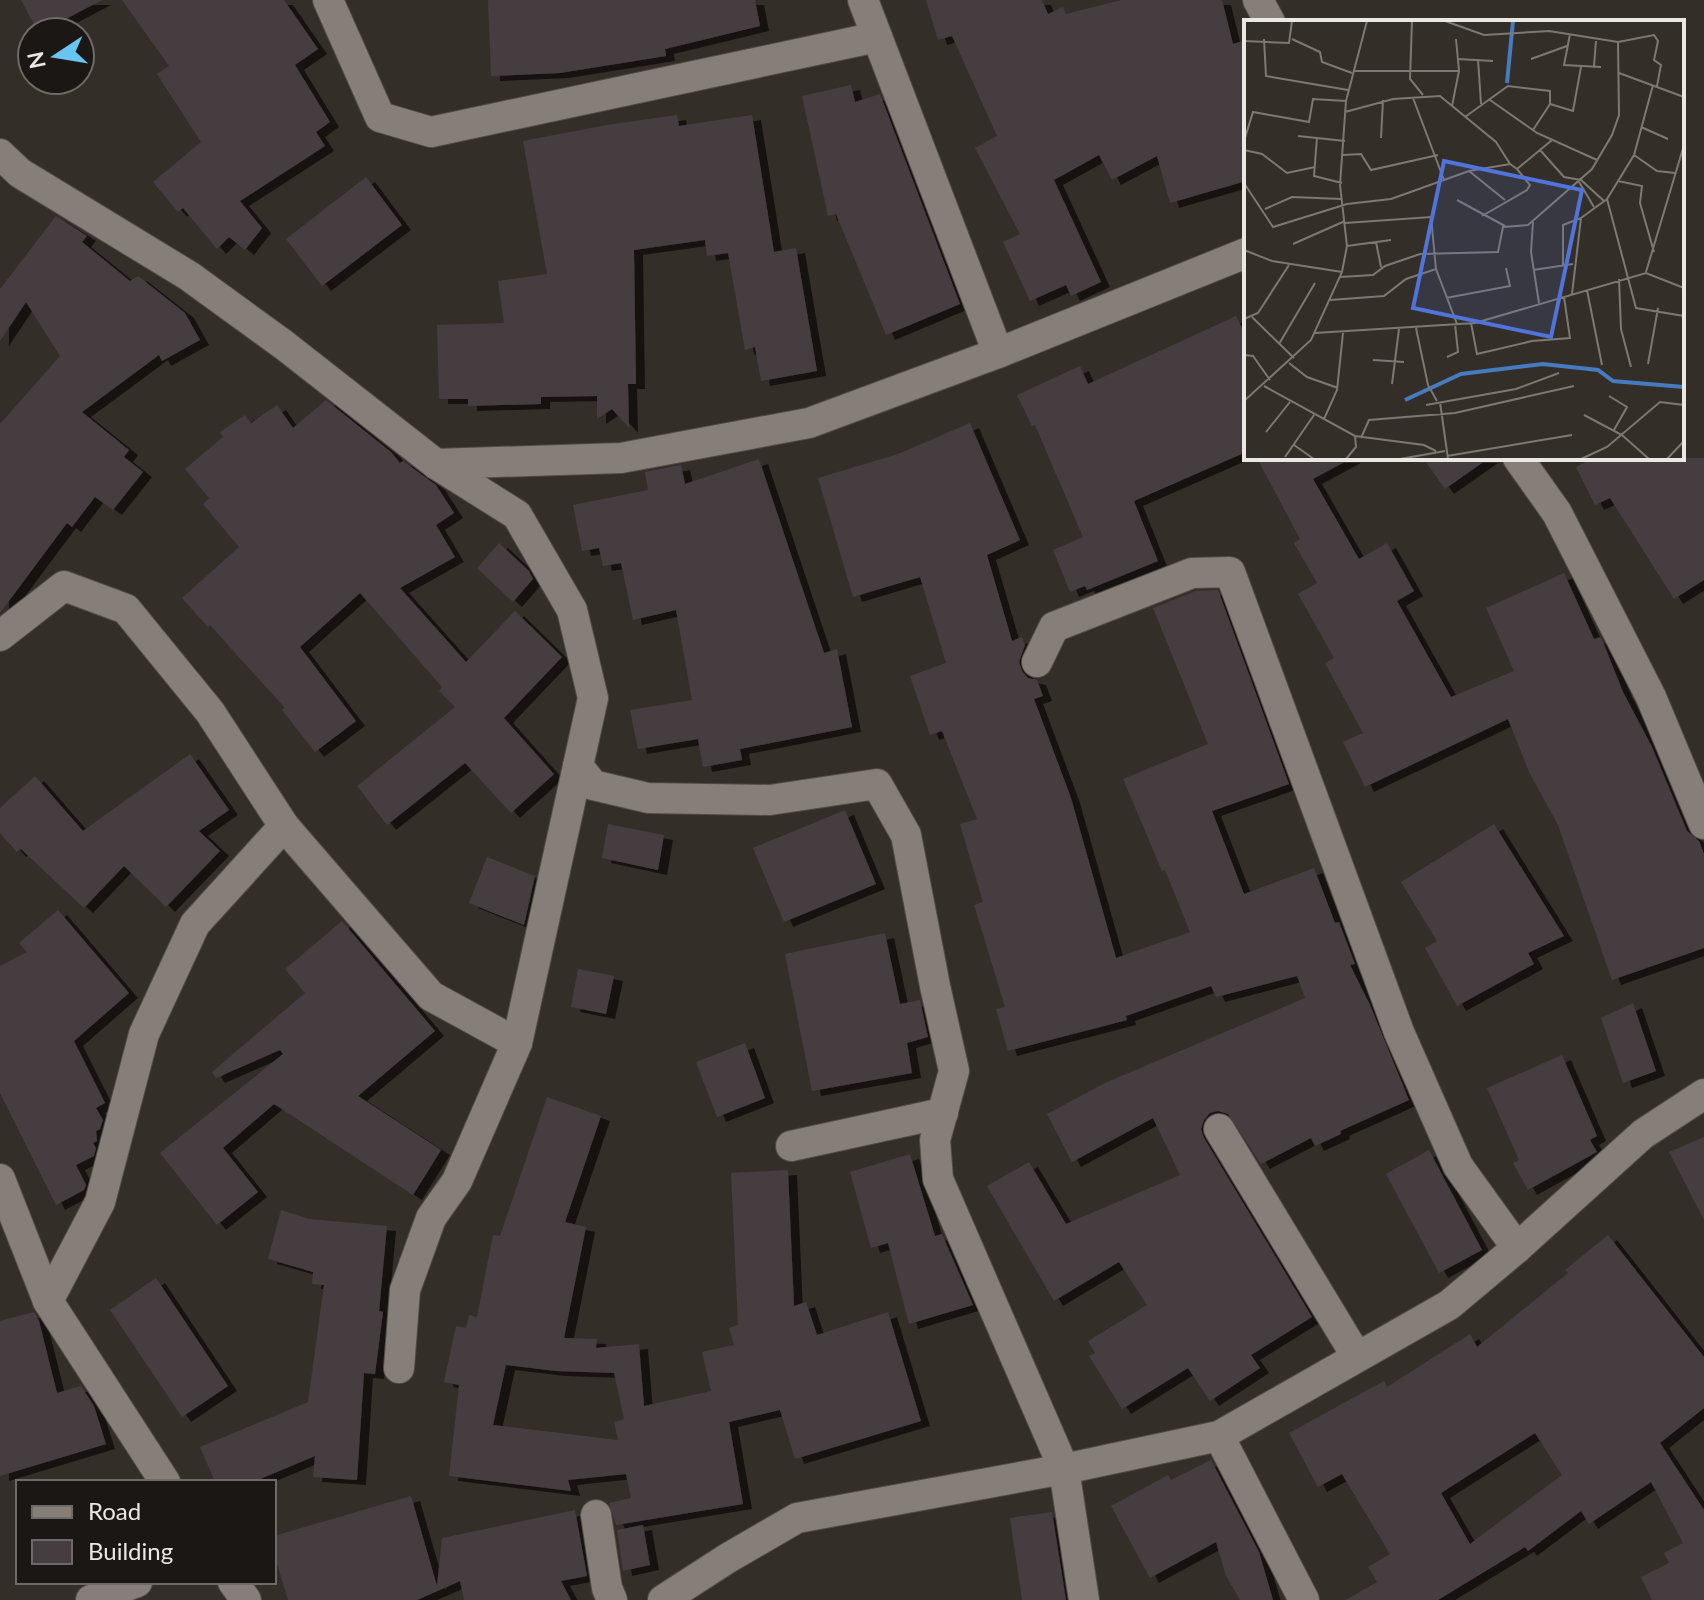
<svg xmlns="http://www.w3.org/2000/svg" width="1704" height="1600" viewBox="0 0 1704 1600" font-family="Lato,sans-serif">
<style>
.building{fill:#453d40;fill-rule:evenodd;filter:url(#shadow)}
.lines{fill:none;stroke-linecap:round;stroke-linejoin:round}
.street-casing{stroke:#524c48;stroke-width:32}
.street{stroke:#867f79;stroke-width:30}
.inset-river{fill:none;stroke:#467cbf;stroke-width:4}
.inset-road{fill:none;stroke:#7d7873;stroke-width:2}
.view{fill:#5074db;fill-opacity:0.15;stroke:#5074db;stroke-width:4}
.inset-edge{fill:none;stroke:#ebe7e3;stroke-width:4}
</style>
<defs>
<filter id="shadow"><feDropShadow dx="9" dy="5" stdDeviation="0" flood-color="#0009"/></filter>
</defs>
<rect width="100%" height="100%" fill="#342e29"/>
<!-- building -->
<g class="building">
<path d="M21,0H102L41,32H38Z"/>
<path d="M122,0H284L318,49L295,65L330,122L316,132L325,146L240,201L262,228L245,250L229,237L217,249L183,208L178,212L153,182L201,142L157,74L169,66Z"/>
<path d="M488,0H755L760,26L665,49L666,56L560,73L491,76Z"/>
<path d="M926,0H1042L1048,14L1063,7L1066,14L1121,0H1222L1233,44L1246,40V181L1170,203L1157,156L1112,180L1099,155L1054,180L1101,282L1071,296L1066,285L1030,301L1003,242L1020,234L975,148L997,136L952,36L938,40Z"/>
<path d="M851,85L855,102L880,94L960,304L886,335L836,214L828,216L802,96Z"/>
<path d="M677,115L679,126L752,115L774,252L796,248L817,371L761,381L755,347L745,350L728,253L707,256L705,240L634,250L636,384H628L629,428L612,409L597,419V396L541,397V404L468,406V399H439L437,325L504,323L498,281L547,274L523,141L607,125Z"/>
<path d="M366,177L402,225L322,286L286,239Z"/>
<path d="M56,216L87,236L82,242L130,281L138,276L185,313L200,340L162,361L159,355L82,412L129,450L124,457L143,472L113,510L95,497L72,527L67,523L0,613V424L60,356L26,302L0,341V289Z"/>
<path d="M1236,316L1246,336V452L1134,501L1158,561L1087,590L1085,586L1070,592L1053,550L1083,537L1035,425L1032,426L1017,395L1080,366L1088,384Z"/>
<path d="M326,400L391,452L400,463L403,461L436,485L454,513L436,525L455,557L400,588L466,662L515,611L562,657L504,718L554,774L511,813L465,763L387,825L357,786L455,707L439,691L442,687L360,593L300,647L356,721L315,752L282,710L285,708L210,625L208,627L182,598L239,547L203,504L209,498L185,469L223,437L220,432L245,415L251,423L277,405L293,428Z"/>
<path d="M970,423L1020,540L987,555L1012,641L1022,637L1025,645L1019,662L1022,671L1028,678L1037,680L1043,696L1034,699L1071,798L1116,958L1190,932L1165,870L1162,871L1123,779L1208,744L1153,608L1196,591L1218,590L1289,784L1212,811L1244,894L1314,868L1335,923L1339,922L1355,964L1350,965L1370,1005L1409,1100L1340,1131L1341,1134L1315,1146L1311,1138L1261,1164L1228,1114L1218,1111L1210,1113L1204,1120L1201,1129L1204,1138L1312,1317L1251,1355L1260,1368L1210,1401L1188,1368L1122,1409L1089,1356L1095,1353L1088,1341L1147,1305L1119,1262L1054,1301L987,1186L1029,1162L1066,1224L1180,1175L1153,1118L1072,1162L1047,1114L1105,1083L1305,998L1297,976L1216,997L1211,986L1126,1016L1127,1020L1008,1051L996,1009L1005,1007L974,905L983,902L960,824L977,819L942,731L930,735L910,676L946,663L920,577L853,597L818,478L898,454Z"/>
<path d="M1257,458H1352L1313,479L1359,559L1387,543L1414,591L1397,601L1451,697L1514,671L1486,608L1564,573L1594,639L1600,637L1603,642L1623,692L1652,747L1687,831L1699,841L1704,854V948L1612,980L1558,825L1529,772L1508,719L1365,787L1343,742L1363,733L1325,663L1334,658L1298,594L1317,583L1294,543L1300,539Z"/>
<path d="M1423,458H1489L1445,489Z"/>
<path d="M1594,458H1704V580L1674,599L1610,498L1595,505L1576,467Z"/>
<path d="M759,459L824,653L837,649L852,727L740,749L742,760L703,767L698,739L638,749L630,710L692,700L676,610L633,620L621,563L603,566L599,548L582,551L573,505L648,490L645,472L681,465L685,484Z"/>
<path d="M499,543L529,571L533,579L513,602L477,568Z"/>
<path d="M190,754L229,810L199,831L220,851L166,907L124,866L84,908L21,849L17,852L0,833V808L35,776L83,831Z"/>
<path d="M845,810L876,884L784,922L753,848Z"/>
<path d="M608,824L664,835L658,870L602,858Z"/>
<path d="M1494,824L1564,936L1528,953L1534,964L1457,1006L1425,948L1437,941L1401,882Z"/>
<path d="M487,857L535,876L524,925L469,903Z"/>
<path d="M58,910L129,993L74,1041L105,1103L96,1108L103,1120L100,1129L96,1131L97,1141L93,1143L96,1148L94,1156L76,1165L86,1185L84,1190L56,1205L0,1093V966L27,952L19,943Z"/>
<path d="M342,921L435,1031L358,1096L441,1150L413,1195L274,1104L223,1148L258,1192L217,1225L160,1153L283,1054L280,1050L216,1078L212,1072L305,993L285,969Z"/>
<path d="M885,933L900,1004L920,1000L928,1037L907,1043L912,1073L812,1091L785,954Z"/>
<path d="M578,969L614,976L606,1014L571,1007Z"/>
<path d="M1633,1003L1656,1071L1623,1083L1601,1018Z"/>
<path d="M745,1043L765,1098L717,1117L696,1062Z"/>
<path d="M1562,1055L1597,1136L1590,1140L1597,1152L1528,1190L1513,1163L1519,1160L1487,1088Z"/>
<path d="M547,1097L601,1116L565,1222L586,1227L564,1338L597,1339L596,1348L639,1344L644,1406L711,1391L702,1352L734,1345L729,1328L738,1325L731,1173L788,1170L794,1306L806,1302L817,1335L888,1312L921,1421L795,1459L780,1410L729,1422L743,1504L616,1525L609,1503L631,1498L626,1474L568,1480L571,1491L449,1476L459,1385L444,1382L456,1326L466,1328L469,1315L477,1317L493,1235L500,1236ZM506,1365L556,1371L614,1373L624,1419L614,1422L618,1440L493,1425Z"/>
<path d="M1704,1137V1220L1669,1152Z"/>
<path d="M1429,1150L1482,1250L1439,1273L1386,1174Z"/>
<path d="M910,1154L935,1236L942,1234L973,1305L909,1324L888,1243L871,1248L850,1172Z"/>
<path d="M281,1210L309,1219L387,1226L379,1311L383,1312L375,1374L364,1373L357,1480L313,1477L315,1456L253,1482H215L200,1447L308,1402L324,1285L312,1284L313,1272L268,1259Z"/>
<path d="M1608,1235L1704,1357V1408L1660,1443L1704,1510V1600H1652L1641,1577L1669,1563L1664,1553L1683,1543L1651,1482L1589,1524L1581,1511L1528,1551L1525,1547L1438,1600H1346L1377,1582L1368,1567L1390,1554L1342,1474L1318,1487L1289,1433L1384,1381L1387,1387L1470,1334L1477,1347L1568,1273L1565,1270ZM1535,1433L1562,1475L1470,1544L1441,1493Z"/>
<path d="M156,1278L228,1386L182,1417L110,1310Z"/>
<path d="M34,1312L39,1321L57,1393L81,1386L94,1406L106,1444L0,1476V1321Z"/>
<path d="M1211,1460L1259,1552L1273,1600H1240L1226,1576L1216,1542L1150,1578L1111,1506L1168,1475L1171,1480Z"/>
<path d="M411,1496L437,1586L442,1538L575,1510L587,1576L561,1581L571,1600H464L460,1581L417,1600H288L274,1554V1536Z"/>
<path d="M1052,1512L1066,1600H1022L1010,1518Z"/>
<path d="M643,1525L650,1565L623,1571L617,1530Z"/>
</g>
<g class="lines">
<!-- street casing -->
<g class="street-casing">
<g id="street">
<path d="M328,0L380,117L431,132L877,37"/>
<path d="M863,0L998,353"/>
<path d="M1258,0L1270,22"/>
<path d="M0,154L20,173L189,276L284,345L436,464L517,515L572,610L593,698L578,766L593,785L648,798L770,800L877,784L906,835L935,986L954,1071L935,1140L938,1179L1064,1469L1084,1600"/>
<path d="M1518,458L1557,513L1651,697L1704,824"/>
<path d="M436,464L621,458L809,423L998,353L1246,253"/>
<path d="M0,636L64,586L126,609L210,712L284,826L431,996L517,1043"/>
<path d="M1037,662L1054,627L1192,573L1230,572L1399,1032L1458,1166L1517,1248"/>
<path d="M1219,1129L1357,1357"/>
<path d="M791,1146L943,1113"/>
<path d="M0,1179L48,1301L165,1482"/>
<path d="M48,1301L100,1202L144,1034L195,924L284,826"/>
<path d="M399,1368L405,1290L431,1218L457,1181L517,1043L578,766"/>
<path d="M1219,1436L1304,1600"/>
<path d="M596,1515L607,1588L612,1600"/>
<path d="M233,1582L246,1600"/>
<path d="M91,1600L137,1582"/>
<path d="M663,1600L728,1558L797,1518L1064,1469L1219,1436L1449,1305L1517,1248L1643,1134L1704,1094"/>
</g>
</g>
<!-- street -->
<use href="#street" class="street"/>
</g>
<!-- overview -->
<g transform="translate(1244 20)">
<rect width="440" height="440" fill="#342e29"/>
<path class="inset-river" d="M263,63L269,1M161,380L217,354L299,344L354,350L369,361L440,367"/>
<path class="inset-road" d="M168,1L166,59L179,75M201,1L240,15L305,11L374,22L410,15L414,21L410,40L417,45L413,66M326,14L320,45L357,47M20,19L22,56L104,70M48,19L76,32L78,42L108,53M0,21L45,23L48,1M214,39L249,41M234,39L237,84M287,39L323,26M350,46L352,21M110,51H215M375,53L440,77M169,78L200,160M246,80L293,113L353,140M306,84L329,91L337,47M208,86L215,51L212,19M101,92L149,79L196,76L252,122L266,144M221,97L264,66L306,71V84L289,110M397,107L424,119M54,116L101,121M73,117L70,156L98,163M137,118L139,80M0,121L9,92L65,102L69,79L102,81M0,130L18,134L43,153L71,147M296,130L320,157L337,160L360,181M99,135L117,134L127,150L194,135M390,135L413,151L431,153M273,149L308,120M225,151L261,180M374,161L398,166L396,183L410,232M335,162L350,187M0,163L29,207L103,184L147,179L225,151L266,144L273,149L286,165L283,170L238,196M363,179L392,288L440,296M213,180L261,206M21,189L48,177L98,179M289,202L287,232L295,283M101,203L187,197L192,249L213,304M132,222L137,247M49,224L101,201M103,226L147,220M0,230L28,241L98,252M319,245V205L337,198M289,250L329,244M402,252L440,125M96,257L129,255L141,246L176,234L254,232L259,207L284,205L348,149L368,115L375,95L374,22M375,259L377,309L387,347M343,270L358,345M328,274L337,198L363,179L390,135L409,65M202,278L266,266L262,248M86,280L140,276L162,259L192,249M8,297L50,338M0,299L14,293L45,245M227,303L233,334L288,321L326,318L320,277M172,308L184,365L193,381M71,313L231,303L402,253L440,268M35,324L71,263M0,335L9,336L26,360M203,337L214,332L211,304M129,340L160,342M45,343L63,357L94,368M404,344L414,288M148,364L155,309M20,366L111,416L180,425L192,431M365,376L383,387L370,410M0,381L67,320L98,252L103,226L96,165L102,81L123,1M196,382L204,439M182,385L272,369L315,353M340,395L378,415L405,439M80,399L93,370L99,313M22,412L46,382M117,418L125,400L211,393L330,366M50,425L70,439M203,436L328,415M41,437L70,395M102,439L112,427L111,416M156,439L201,431M337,439L363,427L416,382L440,385M423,439L440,421"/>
<path class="view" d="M200,141L338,170L307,317L169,288Z"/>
<rect width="440" height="440" class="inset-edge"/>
</g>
<!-- legend -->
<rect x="16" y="1480" width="260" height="104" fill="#1a1715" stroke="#6e6a67" stroke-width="2"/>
<rect x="32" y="1506" width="40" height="12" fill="#867f79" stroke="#6e6a67" stroke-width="2"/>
<text x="88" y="1520" font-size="24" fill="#ebe7e3">Road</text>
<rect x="32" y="1540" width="40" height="24" fill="#453d40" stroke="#6e6a67" stroke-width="2"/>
<text x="88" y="1560" font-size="24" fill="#ebe7e3">Building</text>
<!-- north arrow -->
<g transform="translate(56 56) rotate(258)"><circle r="38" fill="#1a1715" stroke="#6e6a67" stroke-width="2"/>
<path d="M0-6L14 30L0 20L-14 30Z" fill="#68c4f0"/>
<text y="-12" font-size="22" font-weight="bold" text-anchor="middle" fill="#ebe7e3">N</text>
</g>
</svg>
